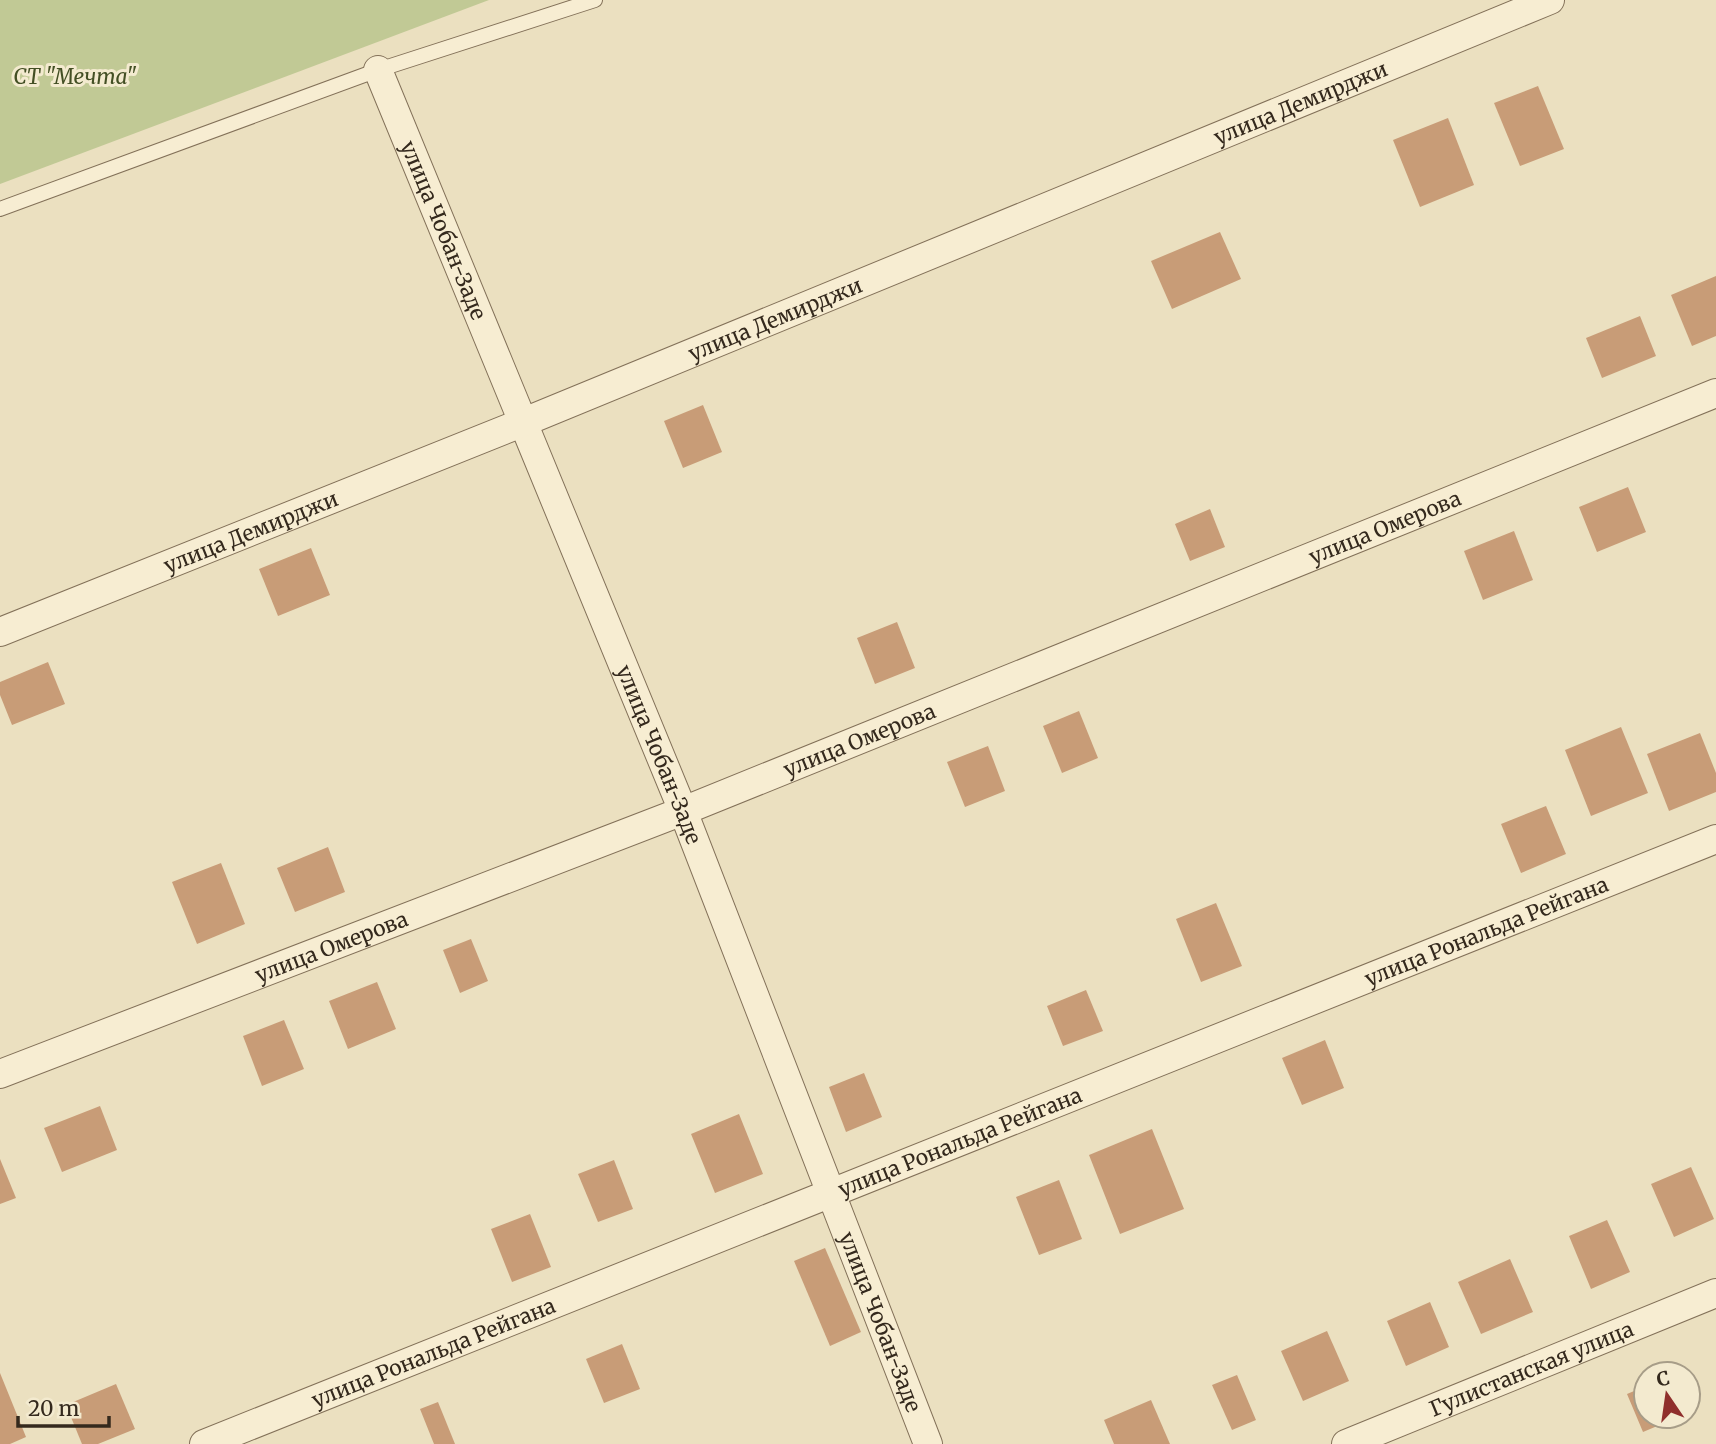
<svg xmlns="http://www.w3.org/2000/svg" width="1716" height="1444" viewBox="0 0 1716 1444" font-family="Merriweather,serif">
<style>
.green{fill:#c1c995}
.building{fill:#c89c77}
.lines{fill:none;stroke-linecap:round;stroke-linejoin:round}
.lane-casing{stroke:#837159;stroke-width:16}
.street-casing{stroke:#837159;stroke-width:30}
.lane{stroke:#f7edd2;stroke-width:14}
.street{stroke:#f7edd2;stroke-width:28}
.labels{text-anchor:middle;dominant-baseline:central;stroke-width:6;stroke-linejoin:round;paint-order:stroke}
.park-label{font-size:21px;font-style:italic;fill:#434f24;stroke:#f3eacf}
.street-label{font-size:21px;fill:#34291d;stroke:#f3eacf}
</style>
<rect width="100%" height="100%" fill="#ebe0c0"/>
<!-- green -->
<path class="green" d="M0,0H489L0,184Z"/>
<!-- building -->
<g class="building">
<path d="M1538,86L1564,149L1520,166L1494,103Z"/>
<path d="M1448,118L1474,185L1420,207L1393,140Z"/>
<path d="M1220,232L1241,279L1172,309L1151,261Z"/>
<path d="M1716,276V336L1692,346L1671,295Z"/>
<path d="M1640,316L1656,356L1602,378L1586,338Z"/>
<path d="M703,405L722,452L683,468L664,421Z"/>
<path d="M1628,487L1646,532L1597,552L1579,507Z"/>
<path d="M1210,509L1225,547L1190,561L1175,524Z"/>
<path d="M1514,531L1533,580L1483,600L1464,551Z"/>
<path d="M311,548L330,595L278,616L259,569Z"/>
<path d="M897,622L915,668L875,684L857,638Z"/>
<path d="M48,662L65,704L12,725L0,695V682Z"/>
<path d="M1079,711L1098,758L1062,773L1043,726Z"/>
<path d="M1621,727L1648,793L1591,816L1565,750Z"/>
<path d="M1700,733L1716,773V792L1669,811L1647,754Z"/>
<path d="M988,746L1005,791L965,807L947,762Z"/>
<path d="M1546,806L1566,854L1521,873L1501,824Z"/>
<path d="M328,847L345,892L295,912L277,868Z"/>
<path d="M221,863L245,924L197,944L172,882Z"/>
<path d="M1216,903L1242,966L1201,982L1176,919Z"/>
<path d="M471,939L488,981L460,993L443,950Z"/>
<path d="M377,982L396,1029L348,1049L329,1001Z"/>
<path d="M1086,990L1103,1031L1063,1046L1047,1006Z"/>
<path d="M284,1020L304,1069L262,1086L243,1036Z"/>
<path d="M1325,1040L1344,1088L1302,1105L1282,1058Z"/>
<path d="M864,1073L882,1117L846,1132L829,1087Z"/>
<path d="M100,1106L117,1150L62,1172L44,1128Z"/>
<path d="M739,1114L763,1174L715,1193L691,1134Z"/>
<path d="M1152,1129L1184,1209L1120,1234L1089,1155Z"/>
<path d="M0,1159L16,1198L0,1204Z"/>
<path d="M614,1160L633,1209L598,1222L578,1174Z"/>
<path d="M1691,1167L1714,1219L1674,1237L1651,1184Z"/>
<path d="M1059,1180L1082,1239L1039,1255L1016,1197Z"/>
<path d="M530,1214L551,1267L512,1282L491,1229Z"/>
<path d="M1607,1220L1630,1272L1591,1289L1569,1236Z"/>
<path d="M825,1248L861,1332L830,1346L794,1261Z"/>
<path d="M1510,1259L1533,1312L1481,1334L1458,1282Z"/>
<path d="M1430,1302L1449,1347L1406,1366L1387,1321Z"/>
<path d="M1327,1331L1349,1381L1303,1401L1281,1351Z"/>
<path d="M622,1344L640,1389L604,1403L586,1359Z"/>
<path d="M0,1373L26,1437L10,1444H0Z"/>
<path d="M1237,1375L1256,1420L1232,1430L1212,1385Z"/>
<path d="M116,1384L135,1429L98,1444H82L66,1405Z"/>
<path d="M1646,1386V1416H1681L1643,1432L1627,1394Z"/>
<path d="M1151,1400L1170,1444H1114L1104,1420Z"/>
<path d="M438,1402L455,1444H434L420,1409Z"/>
</g>
<g class="lines">
<!-- lane casing -->
<g class="lane-casing">
<path id="lane" d="M0,209L378,70L595,0"/>
</g>
<!-- street casing -->
<g class="street-casing">
<g id="street">
<path id="s1" d="M378,70L683,811L928,1444"/>
<path id="s2" d="M0,632L524,422L1550,0"/>
<path id="s3" d="M0,1074L683,811L1716,393"/>
<path id="s4" d="M204,1444L1716,839"/>
<path id="s5" d="M1346,1444L1716,1293"/>
</g>
</g>
<!-- lane -->
<use href="#lane" class="lane"/>
<!-- street -->
<use href="#street" class="street"/>
</g>
<g class="labels">
<!-- park labels -->
<g class="park-label">
<text x="75" y="76">СТ "Мечта"</text>
</g>
<!-- street labels -->
<g class="street-label">
<text stroke="none"><textPath href="#s2" startOffset="1404">улица Демирджи</textPath></text>
<text stroke="none"><textPath href="#s1" startOffset="173">улица Чобан-Заде</textPath></text>
<text stroke="none"><textPath href="#s2" startOffset="836">улица Демирджи</textPath></text>
<text stroke="none"><textPath href="#s3" startOffset="1489">улица Омерова</textPath></text>
<text stroke="none"><textPath href="#s2" startOffset="270">улица Демирджи</textPath></text>
<text stroke="none"><textPath href="#s3" startOffset="922">улица Омерова</textPath></text>
<text stroke="none"><textPath href="#s1" startOffset="740">улица Чобан-Заде</textPath></text>
<text stroke="none"><textPath href="#s4" startOffset="1381">улица Рональда Рейгана</textPath></text>
<text stroke="none"><textPath href="#s3" startOffset="355">улица Омерова</textPath></text>
<text stroke="none"><textPath href="#s4" startOffset="814">улица Рональда Рейгана</textPath></text>
<text stroke="none"><textPath href="#s1" startOffset="1349">улица Чобан-Заде</textPath></text>
<text stroke="none"><textPath href="#s4" startOffset="247">улица Рональда Рейгана</textPath></text>
<text stroke="none"><textPath href="#s5" startOffset="200">Гулистанская улица</textPath></text>
</g>
</g>
<!-- north arrow -->
<g transform="translate(1667 1395) rotate(347)"><circle r="33" fill="#f3eacf" stroke="#a79d88" stroke-width="2"/>
<path d="M0-5L12 26L0 18L-12 26Z" fill="#8f2f2c"/>
<text y="-10" font-size="19" font-weight="bold" text-anchor="middle" fill="#34291d">С</text>
</g>
<!-- scale -->
<path d="M18 1416v10h91v-10" fill="none" stroke="#34291d" stroke-width="3.5"/>
<text x="28" y="1416" font-size="21" fill="#34291d" stroke="#f3eacf" stroke-width="5" paint-order="stroke">20 m</text>
</svg>
